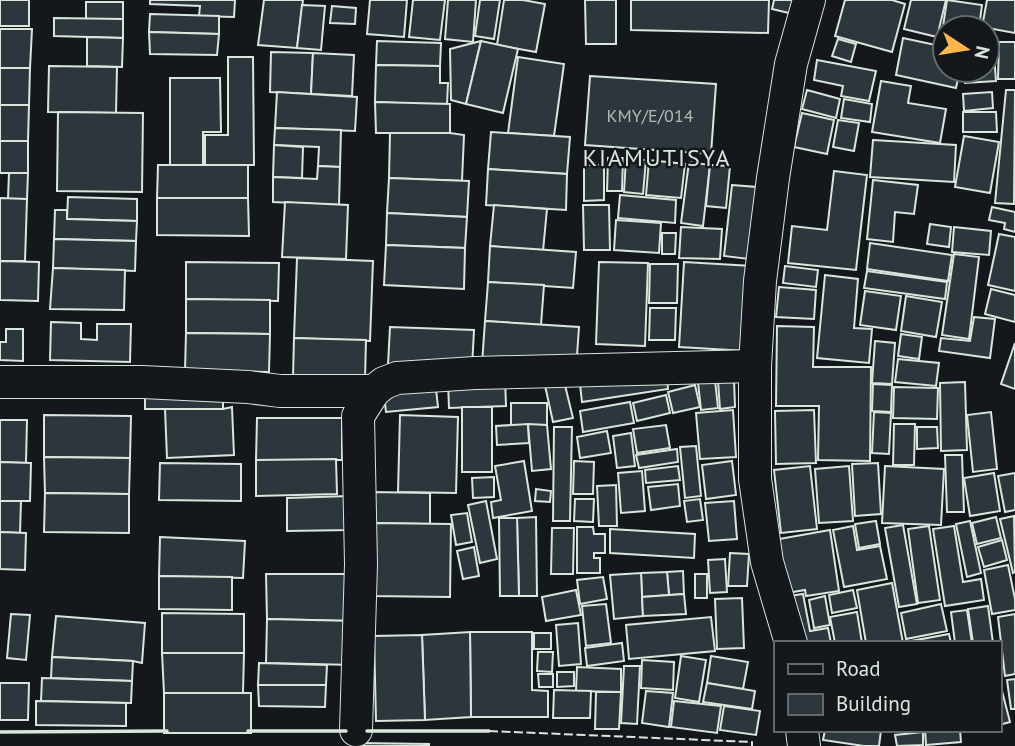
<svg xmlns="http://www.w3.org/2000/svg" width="1015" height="746" viewBox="0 0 1015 746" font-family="'PT Sans',sans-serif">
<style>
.building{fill:#2c363c;stroke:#d8e6dc;stroke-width:2}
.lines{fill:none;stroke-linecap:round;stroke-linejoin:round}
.street-casing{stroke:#d8e6dc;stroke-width:34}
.street{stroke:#14181c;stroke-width:32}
.fence{stroke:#d8e6dc;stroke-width:2;stroke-dasharray:9 3.5;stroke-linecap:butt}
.wall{stroke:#d8e6dc;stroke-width:3.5}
.labels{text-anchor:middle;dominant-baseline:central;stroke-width:5;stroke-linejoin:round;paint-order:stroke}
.number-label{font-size:18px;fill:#adbab4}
.quarter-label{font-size:24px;letter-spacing:2px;fill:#d8e6dc;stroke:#14181c}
</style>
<rect width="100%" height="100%" fill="#14181c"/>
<!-- building -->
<g class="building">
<rect x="0" y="0" width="29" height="26"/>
<path d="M150,0H235L234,17L199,16L200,6L150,4Z"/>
<path d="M264,0H303L297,48L258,45Z"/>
<path d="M370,0H407L404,37L367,34Z"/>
<path d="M413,0H445L440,40L409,37Z"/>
<path d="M448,0H476L473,42L445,39Z"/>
<path d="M480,0H500L494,39L475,36Z"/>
<path d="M504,0H523L545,4L536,52L497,45Z"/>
<path d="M585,0H616V44H586Z"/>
<path d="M631,0H769L768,33L631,30Z"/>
<path d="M774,0H796L793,14L772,9Z"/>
<path d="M845,0H892L905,4L892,52L835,36Z"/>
<path d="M911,0H946L937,37L904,29Z"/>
<path d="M947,0L982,5L979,28H945V33H942Z"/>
<path d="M987,0H1015V33L982,27Z"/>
<rect x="86" y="2" width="37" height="17"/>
<path d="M302,5L325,6L321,50L297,48Z"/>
<path d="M332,6L356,8L355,24L330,23Z"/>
<path d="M150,14L219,16V34L149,32Z"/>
<path d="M54,18L123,19V38L54,36Z"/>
<path d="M0,29H32L30,68H0Z"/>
<path d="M149,32L219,34L217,55L150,54Z"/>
<path d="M87,37L123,38L122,67L87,66Z"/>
<path d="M903,38L945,47V70H960L956,88L896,75Z"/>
<path d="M838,39L856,44L851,62L832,56Z"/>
<path d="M377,41L441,43L440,66L376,65Z"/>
<path d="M481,41L466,104L451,100L450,49Z"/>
<path d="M481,41L518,49L503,113L466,104Z"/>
<path d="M993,41L996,81L965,83L964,70H987V42Z"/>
<path d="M999,42H1015V79H998Z"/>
<path d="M271,52L313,53L311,94L270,92Z"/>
<path d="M313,53L354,55L352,96L311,94Z"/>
<path d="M228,57H253L254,165H205V135H228Z"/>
<path d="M518,57L564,64L554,136L508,133Z"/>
<path d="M817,60L876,71L869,101L841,96L843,86L814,80Z"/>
<path d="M376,65L440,66V83H448L447,105L375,102Z"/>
<path d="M49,66L117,67L116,113L48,112Z"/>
<path d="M0,68H30L29,105H0Z"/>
<path d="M590,76L716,84L711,154L585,145Z"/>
<path d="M170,78H220L221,132H203V165H170Z"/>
<path d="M881,81L911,86L908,103L946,109L940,143L872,132Z"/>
<path d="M807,90L840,99L836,118L802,109Z"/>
<path d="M1006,90H1015L1014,204L995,203Z"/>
<path d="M277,92L357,97L355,131L275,128Z"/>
<path d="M992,92L993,108L964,111L963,94Z"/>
<path d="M844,99L872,104L870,122L841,118Z"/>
<path d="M375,102L450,104V133H376Z"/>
<path d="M0,105H29L28,141H0Z"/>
<path d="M58,112L143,113L142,192L57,191Z"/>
<path d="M963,112H996L997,132H963Z"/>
<path d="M802,113L834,120L827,154L794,147Z"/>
<path d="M838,120L859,123L854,151L833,147Z"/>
<path d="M275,128L341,130L340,167L318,166L319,147L274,145Z"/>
<path d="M491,132L570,137L567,174L488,169Z"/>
<path d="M390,133H450L464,135L462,181L389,178Z"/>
<path d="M964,136L999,142L990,193L955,187Z"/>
<path d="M873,140L956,145L954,182L870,177Z"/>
<rect x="0" y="141" width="28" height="32"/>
<path d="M274,145L303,147L302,178L273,177Z"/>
<path d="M608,158H623L622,191H607Z"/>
<path d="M626,159L646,160L643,194L624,192Z"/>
<path d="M649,160L685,164L681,198L646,195Z"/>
<path d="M689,162L710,165L703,226L681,223Z"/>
<path d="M158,165H248V198H157Z"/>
<path d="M584,165H604V200L584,201Z"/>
<path d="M710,165L730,166L726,208L706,206Z"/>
<path d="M318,166L340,167L339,205L273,202V177L317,179Z"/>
<path d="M488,169L567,174L566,210L486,205Z"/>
<path d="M834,171L867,175L856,270L788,263L792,226L827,230Z"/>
<path d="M9,173H28L27,199H8Z"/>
<path d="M389,178L469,181L467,217L387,213Z"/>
<path d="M873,180L918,185L914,214L895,212L893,242L867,239Z"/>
<path d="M732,185L757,187L749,259L724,256Z"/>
<path d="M620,195L676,200L675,223L618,218Z"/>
<path d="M68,197L137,199V221L67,219Z"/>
<path d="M0,198L27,199L25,261H0Z"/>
<path d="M157,198H248L249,236L157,235Z"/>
<path d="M285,202L348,205L346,259L282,257Z"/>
<path d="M494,205L547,209L543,251L490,246Z"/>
<path d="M583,205H609L610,250H584Z"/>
<path d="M992,207L1015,212V232L1004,229L1005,223L989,220Z"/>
<path d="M55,210H67V219L137,221L136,241L54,239Z"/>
<path d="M387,213L467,217L465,248L386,245Z"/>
<path d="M616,220L661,223L659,253L614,250Z"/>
<path d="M930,224L951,227L949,247L927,244Z"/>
<path d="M681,227L722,229L720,259L679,258Z"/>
<path d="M954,227L991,231L989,255L952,252Z"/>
<path d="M662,233H676L675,254H662Z"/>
<path d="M999,234L1015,237V291L988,285Z"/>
<path d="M54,239L136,241L135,271L53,268Z"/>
<path d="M870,243L952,255L948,281L867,269Z"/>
<path d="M386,245L465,248L464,289L384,285Z"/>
<path d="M490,246L576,252L573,288L488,282Z"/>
<path d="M954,254L979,257L969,339L942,335Z"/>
<path d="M297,258L373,261L370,341L294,338Z"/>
<path d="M0,261L39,262L38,301L0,300Z"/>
<path d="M186,262L279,263L278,301L186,299Z"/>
<path d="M599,262L648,263L645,346L596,344Z"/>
<path d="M684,262L752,266L747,351L679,347Z"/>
<path d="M650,264H678L677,303H649Z"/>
<path d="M785,266L818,270L816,287L783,283Z"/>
<path d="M53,268L125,270L124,310L50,309Z"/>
<path d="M867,271L947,282L945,299L864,288Z"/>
<path d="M825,275L858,279L854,328L872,329L869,363L817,358Z"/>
<path d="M488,282L544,285L541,325L485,321Z"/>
<path d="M779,287L816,290L814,319L776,317Z"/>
<path d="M991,289L1015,295V322L985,314Z"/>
<path d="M865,291L901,296L896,330L860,325Z"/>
<path d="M906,296L942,302L936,337L901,331Z"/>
<path d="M186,299L270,300V334L186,333Z"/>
<path d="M650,308H676L675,340H649Z"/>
<path d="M974,317L995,319L990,358L939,351L941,338L970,341Z"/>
<path d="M485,321L579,327L576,370L482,364Z"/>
<path d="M51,322L81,323V339L97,340V324H131L130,362L50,360Z"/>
<path d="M777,326L814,327L813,367H871L870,461L818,460L819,406H776Z"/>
<path d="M390,327L474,330L472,368L388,365Z"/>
<path d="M6,329H23V361L0,360V342H6Z"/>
<path d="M186,333L270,334L269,372L185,371Z"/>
<path d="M901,334L922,337L919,359L898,356Z"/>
<path d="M294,338L366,340L365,380L293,377Z"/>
<path d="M875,341L895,343L892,384L872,383Z"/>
<path d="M1015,343V389L1001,384Z"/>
<path d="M898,359L939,363L936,386L895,382Z"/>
<path d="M579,376L667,377L668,389L582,402Z"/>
<path d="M563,377L573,418L553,422L544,381Z"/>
<path d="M505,378L506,406L449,408L448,381Z"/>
<path d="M435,380L438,407L386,412L383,386Z"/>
<path d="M715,380L718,408L701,410L698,382Z"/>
<path d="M734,380L735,407L720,409L718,381Z"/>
<path d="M965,382L967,450L941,451L940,383Z"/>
<path d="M873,384L892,385L891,412L872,411Z"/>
<path d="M695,385L700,407L673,413L668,392Z"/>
<rect x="145" y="387" width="78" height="22"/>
<path d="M894,387L938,388L937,419L893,418Z"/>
<path d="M666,395L670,413L637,421L633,403Z"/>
<path d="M630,402L634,423L583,432L580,411Z"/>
<rect x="511" y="403" width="36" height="22"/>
<path d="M232,407L234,455L167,458L165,409H223Z"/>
<rect x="462" y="407" width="30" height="65"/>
<path d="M733,410L736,457L700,459L696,413Z"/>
<path d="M814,410L816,463L776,464L775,411Z"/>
<path d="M874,412L891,413L889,454L872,453Z"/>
<path d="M991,412L997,469L973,472L967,415Z"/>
<path d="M44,415L131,416L130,458L44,457Z"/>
<path d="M400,415L458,417L456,493L398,492Z"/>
<path d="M257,418H342V460H256Z"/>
<path d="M0,420H27L26,463L0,462Z"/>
<path d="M528,424L529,443L497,445L496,426Z"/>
<path d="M528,424L547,425L551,469L532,471Z"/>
<path d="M894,424H915L914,465H893Z"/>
<path d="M666,425L670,448L637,453L633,429Z"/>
<path d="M554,427H572L570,521H553Z"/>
<path d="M917,427H937L938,448L917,449Z"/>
<path d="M607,431L611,453L580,458L577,437Z"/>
<path d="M631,433L635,466L617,468L613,436Z"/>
<path d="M696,446L701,496L685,498L680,447Z"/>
<path d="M677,449L678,462L639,468L636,455Z"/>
<path d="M945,455H962L964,512H947Z"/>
<path d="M44,457L130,458L129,494L45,493Z"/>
<path d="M336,459L337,494L256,496V460Z"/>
<path d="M524,461L532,511L493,518L491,502L501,500L495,466Z"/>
<path d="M574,461L594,462L593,494H573Z"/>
<path d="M732,461L736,495L706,499L702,465Z"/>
<path d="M0,462L31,463L30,501H0Z"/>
<path d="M160,463L241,464V501L159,500Z"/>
<path d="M878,463L881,514L855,516L852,464Z"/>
<path d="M678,466L680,480L646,483L645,470Z"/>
<path d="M810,466L817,529L781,533L774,470Z"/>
<path d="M849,466L853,521L819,523L815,469Z"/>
<path d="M885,466L944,469L941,525L882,523Z"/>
<path d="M642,471L645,511L621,513L618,473Z"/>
<path d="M994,473L1000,511L970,516L964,478Z"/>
<path d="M1015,473V510L1005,512L998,476Z"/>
<path d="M494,477V497L473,498L472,478Z"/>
<path d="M678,484L680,506L651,510L648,487Z"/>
<path d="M616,485L617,526H599L597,486Z"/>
<path d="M536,489L551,491L550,502L535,501Z"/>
<path d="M372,492L430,493V524L372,523Z"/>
<path d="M45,493L129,494V533L44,532Z"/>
<path d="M348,496L349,530L287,531V498Z"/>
<path d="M575,499H594L593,522L574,521Z"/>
<path d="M700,499L703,520L687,522L684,501Z"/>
<path d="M0,501H21L20,533L0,532Z"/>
<path d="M486,501L497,559L480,563L468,505Z"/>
<path d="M734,501L737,539L709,541L705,503Z"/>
<path d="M467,513L472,542L456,545L451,515Z"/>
<path d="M1014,516L1015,572L1013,573L1000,519Z"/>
<path d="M536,517L537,596H519L517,518Z"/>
<path d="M996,517L1001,538L977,544L972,523Z"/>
<path d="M499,518H517L519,596H500Z"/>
<path d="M876,521L880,544L859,548L855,524Z"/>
<path d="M970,521L981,573L967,577L956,524Z"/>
<path d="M372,523L451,524L450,597L371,596Z"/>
<path d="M903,525L917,604L899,607L885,528Z"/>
<path d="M853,526L857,550L880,546L887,579L844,587L833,530Z"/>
<path d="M929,526L940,600L918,603L908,529Z"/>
<path d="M954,526L963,582L981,579L984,600L945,606L933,529Z"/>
<path d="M577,527H593L594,534H605V553H594V558H600V573H577Z"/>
<path d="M552,528H574L573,574H551Z"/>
<path d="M610,529L695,534L694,558L610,553Z"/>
<path d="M830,530L839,591L806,596L805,590L787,593L779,539Z"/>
<path d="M0,532L26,533L25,570L0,569Z"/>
<path d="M160,537L245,541L243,578L159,576Z"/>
<path d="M1002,540L1007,560L984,567L978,547Z"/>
<path d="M474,547L479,576L463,579L457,551Z"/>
<path d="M730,553L749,554L747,586H728Z"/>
<path d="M725,559L727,592L710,593L708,560Z"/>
<path d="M1008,565L1015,599V610L992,614L984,570Z"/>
<path d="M683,571L684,594L669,595L667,572Z"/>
<path d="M667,572L669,595L642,597L641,573Z"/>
<path d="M641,573L643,616L614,619L610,575Z"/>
<path d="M266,574H348V621L267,619Z"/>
<rect x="695" y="574" width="12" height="24"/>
<path d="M159,576L232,577V610L159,609Z"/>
<path d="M603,577L607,599L580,604L577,580Z"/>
<path d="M892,583L903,643H866L857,590Z"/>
<path d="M576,590L581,615L546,621L542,597Z"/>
<path d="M853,590L857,608L832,613L829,595Z"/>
<path d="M684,594L686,614L643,616L642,597Z"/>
<path d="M803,594L810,631L828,628L831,643H797L789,596Z"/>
<path d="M825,596L830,625L814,628L809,600Z"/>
<path d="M742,598L744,648L717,649L715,599Z"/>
<path d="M606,604L611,643L586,646L582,606Z"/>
<path d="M941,604L947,631L906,639L901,613Z"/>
<path d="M988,606L993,643H973L968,609Z"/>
<path d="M967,610L972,643H955L951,612Z"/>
<path d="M857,612L862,643H835L830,617Z"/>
<path d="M162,613L244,614V653H162Z"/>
<path d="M11,614L30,615L26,660L7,658Z"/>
<path d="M1015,614V674L1005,676L998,617Z"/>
<path d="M56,616L145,623L142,663L133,661L52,657Z"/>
<path d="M711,617L715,651L629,659L626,625Z"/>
<path d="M267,619L356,621L355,665L266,663Z"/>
<path d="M578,623L581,664L559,666L556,625Z"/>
<path d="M470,632H532V690L548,691V717H471Z"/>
<path d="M470,632L471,717L425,720L422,635Z"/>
<rect x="534" y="633" width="17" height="16"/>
<path d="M949,634L951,643H907L906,642Z"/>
<path d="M422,635L425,720L376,721L374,636Z"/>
<path d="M622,643L624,661L587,666L585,648Z"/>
<path d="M538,652H553L552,672L537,671Z"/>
<path d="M162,653H244L243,693H164Z"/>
<path d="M681,656L706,660L699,702L675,698Z"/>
<path d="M711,656L748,662L743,689L707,683Z"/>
<path d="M52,657L133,661L132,681L51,678Z"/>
<path d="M642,660L674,662L673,690L641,688Z"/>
<path d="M259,663L327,665L326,685H258Z"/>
<path d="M624,666H640L637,724L621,723Z"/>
<path d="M577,667L621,669V692L576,691Z"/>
<path d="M557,672H574V686L557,687Z"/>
<path d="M538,674H553V687H539Z"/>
<path d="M42,678L132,681L131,703L41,701Z"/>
<path d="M1015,679V709H1011L1007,680Z"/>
<path d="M0,683H29L28,720H0Z"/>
<path d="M707,683L755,691L752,709L703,702Z"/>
<path d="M258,685H326L325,707L259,706Z"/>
<path d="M554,690L591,691L590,718H553Z"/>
<path d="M646,691L673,693L669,727L642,723Z"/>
<path d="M999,691H1002L1010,722L999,725Z"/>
<path d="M596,692H621L619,729H595Z"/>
<rect x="164" y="693" width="87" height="40"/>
<path d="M36,701L126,703V726L36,725Z"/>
<path d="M674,701L721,706L717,733L671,727Z"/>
<path d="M724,706L760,711L756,735L720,730Z"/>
<path d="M825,730H881L879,746H864L823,740Z"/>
<path d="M925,730H960L961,742L926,745Z"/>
<path d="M923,732V745L897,746L895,735Z"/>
<path d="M358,743L429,744V746H358Z"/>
</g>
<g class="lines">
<!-- street casing -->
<g class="street-casing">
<g id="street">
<path d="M0,382H142L248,387L280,391H374"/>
<path d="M791,643L767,562L755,479V366L760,281L773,178L791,64L809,0"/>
<path d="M356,730L361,564L358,416L374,391L384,383L397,378L475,373L755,366"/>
<path d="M802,730L804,746"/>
</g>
</g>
<!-- street -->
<use href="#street" class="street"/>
<!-- fence -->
<path class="fence" d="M489,731L752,742V746"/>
<!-- wall -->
<g class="wall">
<path d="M248,731H346"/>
<path d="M367,731H489"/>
<path d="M0,732L167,731"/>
</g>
</g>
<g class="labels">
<!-- number labels -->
<g class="number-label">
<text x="650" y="115">KMY/E/014</text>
</g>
<!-- quarter labels -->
<g class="quarter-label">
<text x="657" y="157">KIAMUTISYA</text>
</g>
</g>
<!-- legend -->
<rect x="774" y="641" width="228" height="91" fill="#14181c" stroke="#626a69" stroke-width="2"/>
<rect x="788" y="664" width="35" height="10" fill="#14181c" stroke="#626a69" stroke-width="2"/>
<text x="836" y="676" font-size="21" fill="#d8e6dc">Road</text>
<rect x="788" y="694" width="35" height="21" fill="#2c363c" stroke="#626a69" stroke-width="2"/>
<text x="836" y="711" font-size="21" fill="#d8e6dc">Building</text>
<!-- north arrow -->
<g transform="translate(966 49) rotate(102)"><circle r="33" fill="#14181c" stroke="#626a69" stroke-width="2"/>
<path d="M0-5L12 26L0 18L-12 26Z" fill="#ffb74d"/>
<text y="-10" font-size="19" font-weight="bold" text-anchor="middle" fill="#d8e6dc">N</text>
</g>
</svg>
